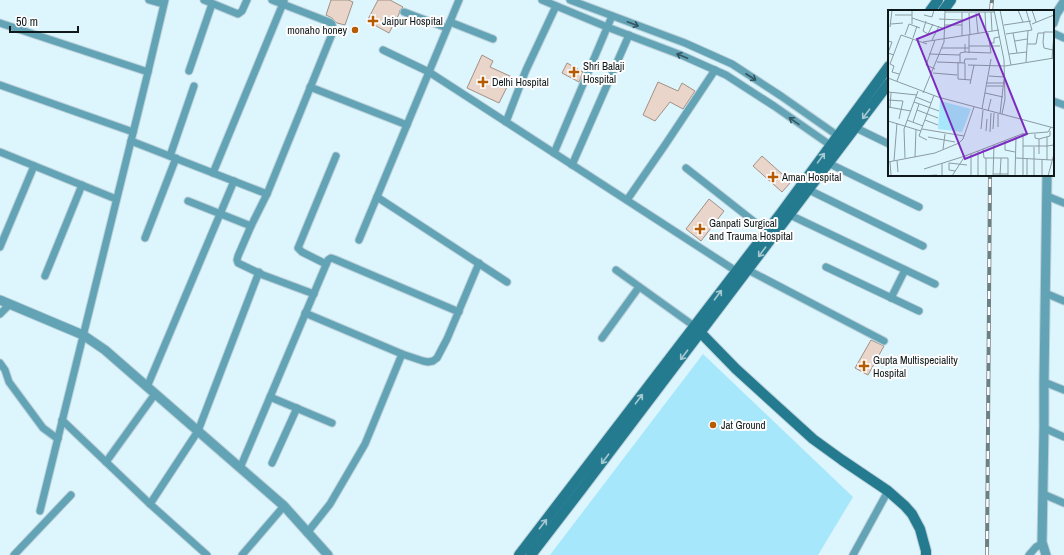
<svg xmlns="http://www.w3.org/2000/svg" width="1064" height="555" viewBox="0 0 1064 555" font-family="'Archivo Narrow',sans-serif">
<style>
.green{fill:#a6e7fb}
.building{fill:#e9d5c9;stroke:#a39185}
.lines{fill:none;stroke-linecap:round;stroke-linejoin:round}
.minor-casing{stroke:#bcd1d9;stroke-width:9}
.tertiary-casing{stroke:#bcd1d9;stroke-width:11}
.secondary-casing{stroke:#bcd1d9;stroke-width:12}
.minor{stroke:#63a3b6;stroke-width:7}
.tertiary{stroke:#63a3b6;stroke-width:9}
.secondary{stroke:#247b90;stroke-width:10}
.rail-casing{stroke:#6e7e83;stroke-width:4}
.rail{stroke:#fdfdfd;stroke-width:2.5;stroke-dasharray:8;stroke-linecap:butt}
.oneway{stroke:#345660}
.oneway2{stroke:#a6c9d1}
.poi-dot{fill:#b75b01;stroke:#fdfdfd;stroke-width:1.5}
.labels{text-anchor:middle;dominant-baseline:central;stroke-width:4;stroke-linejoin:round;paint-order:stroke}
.poi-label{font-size:11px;fill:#0e1719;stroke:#fdfdfd;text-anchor:start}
.inset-road{fill:none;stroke:#8a9ca2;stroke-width:1}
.view{fill:#7b2cbf;fill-opacity:0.15;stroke:#7b2cbf;stroke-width:2}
.inset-edge{fill:none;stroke:#0e1719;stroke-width:2}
</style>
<rect width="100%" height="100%" fill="#ddf5fd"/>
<!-- green -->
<path class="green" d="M703,354L853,497L818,555H550Z"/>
<!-- building -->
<g class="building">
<path d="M331,0H348L353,2L345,25L337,23L332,18L326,15Z"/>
<path d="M378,0H390L403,7L400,10L399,14L389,33L367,21Z"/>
<path d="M482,55L493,61L490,67L512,77L499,103L467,88Z"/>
<path d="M567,63L583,72L579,82L562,73Z"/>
<path d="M658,82L678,91L682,83L695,91L683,109L670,102L655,121L643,115Z"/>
<path d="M762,156L791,182L782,192L753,166Z"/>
<path d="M709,199L724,211L701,241L686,229Z"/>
<path d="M871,340L884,346L868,375L855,368Z"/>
</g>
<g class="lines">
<!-- minor casing -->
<g class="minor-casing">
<g id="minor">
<path d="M149,0L163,4"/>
<path d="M204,0L238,14L242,11L247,0"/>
<path d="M542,0L607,27L681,55L726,75L774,106L833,147"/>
<path d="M570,0L685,43L732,64L781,96L841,138"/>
<path d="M404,12L447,28"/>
<path d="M450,22L493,39"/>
<path d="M0,23L148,72"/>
<path d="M1053,33L1064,38"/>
<path d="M383,50L429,72L736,271"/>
<path d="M189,71L212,4"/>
<path d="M0,85L133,132"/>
<path d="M310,87L407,125"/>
<path d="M1053,101L1064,105"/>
<path d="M506,122L526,70L556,6"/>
<path d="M856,128L889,144"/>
<path d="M131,141L267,194"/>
<path d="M0,152L116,199"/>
<path d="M554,153L612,16"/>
<path d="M170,156L194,86"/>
<path d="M828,163L919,207"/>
<path d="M572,165L629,35"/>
<path d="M686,168L766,231"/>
<path d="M213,173L284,1"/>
<path d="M809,190L923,246"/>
<path d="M1047,196L1064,203"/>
<path d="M377,197L507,282"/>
<path d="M627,200L665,145L715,70"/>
<path d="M188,201L251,226L267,194L332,34L333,29L332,24L329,22L272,0"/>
<path d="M790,215L935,284"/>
<path d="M251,226L238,256L237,260L238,263L263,275L314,294"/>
<path d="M145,238L176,158"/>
<path d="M359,240L459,0"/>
<path d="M0,247L34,166"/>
<path d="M326,264L302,252L298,248L336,156"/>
<path d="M826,267L919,311"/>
<path d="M616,270L694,326"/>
<path d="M748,270L884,341"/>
<path d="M45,276L82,185"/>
<path d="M1045,293L1064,301"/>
<path d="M891,298L905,270"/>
<path d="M305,313L402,354L423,361L428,362L433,361L437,358L447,339L479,263"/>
<path d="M0,314L10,304"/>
<path d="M602,338L639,287"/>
<path d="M0,363L5,370L9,382L43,428L58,439"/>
<path d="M1044,382L1064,390"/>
<path d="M147,387L234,181"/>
<path d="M270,397L332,423"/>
<path d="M62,420L150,504L207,555"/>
<path d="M1044,428L1064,437"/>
<path d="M106,462L155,394"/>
<path d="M272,463L297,408"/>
<path d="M240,468L328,260L331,258L334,259L459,312"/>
<path d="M1043,494L1064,503"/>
<path d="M150,504L198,431L259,272"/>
<path d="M40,511L148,72L165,0"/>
<path d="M307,533L330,504L365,444L402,354"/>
<path d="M14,555L71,495"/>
<path d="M242,555L284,506"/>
<path d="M853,555L888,491"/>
<path d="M1029,555L1036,547L1042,544"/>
</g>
</g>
<!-- tertiary casing -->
<g class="tertiary-casing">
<g id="tertiary">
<path d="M1053,23L1056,14L1064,2"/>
<path d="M0,300L83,335L105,350L284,506L328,555"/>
<path d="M1046,555L1042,542L1044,428V382L1047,175"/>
</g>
</g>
<!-- secondary casing -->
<g class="secondary-casing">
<g id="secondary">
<path d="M930,11L938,0"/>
<path d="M943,11L951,0"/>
<path d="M697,329L736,369L813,439L842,460L888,491L905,506L912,514L920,529L926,551V555"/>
<path d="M519,555L781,213L889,66"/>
<path d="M531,555L581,490L889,83"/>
</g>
</g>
<!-- minor -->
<use href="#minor" class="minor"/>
<!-- tertiary -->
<use href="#tertiary" class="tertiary"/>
<!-- secondary -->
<use href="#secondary" class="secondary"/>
<!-- rail casing -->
<g class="rail-casing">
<g id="rail">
<path d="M991,11L992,0"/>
<path d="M987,555L990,175"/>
</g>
</g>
<!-- rail -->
<use href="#rail" class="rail"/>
</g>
<!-- one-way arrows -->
<defs><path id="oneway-shaft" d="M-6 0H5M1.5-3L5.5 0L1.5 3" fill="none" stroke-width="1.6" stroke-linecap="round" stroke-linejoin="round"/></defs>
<g class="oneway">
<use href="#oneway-shaft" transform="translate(633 24) rotate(21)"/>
<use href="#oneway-shaft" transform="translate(682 56) rotate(-157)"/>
<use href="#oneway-shaft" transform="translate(751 77) rotate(33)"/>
<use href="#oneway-shaft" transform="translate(794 121) rotate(-145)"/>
</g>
<g class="oneway2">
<use href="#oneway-shaft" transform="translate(866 114) rotate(127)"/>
<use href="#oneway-shaft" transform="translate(821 158) rotate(-54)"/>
<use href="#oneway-shaft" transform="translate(762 252) rotate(127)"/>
<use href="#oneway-shaft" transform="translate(718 295) rotate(-53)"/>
<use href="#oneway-shaft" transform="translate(684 355) rotate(127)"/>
<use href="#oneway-shaft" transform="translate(639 399) rotate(-53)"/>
<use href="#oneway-shaft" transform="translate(605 459) rotate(127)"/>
<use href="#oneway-shaft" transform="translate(543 524) rotate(-52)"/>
</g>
<!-- markers -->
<g class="poi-dot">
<path d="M371 15h4v4h4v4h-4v4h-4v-4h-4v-4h4z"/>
<circle cx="355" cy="30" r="4"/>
<path d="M572 66h4v4h4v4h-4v4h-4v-4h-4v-4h4z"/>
<path d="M481 76h4v4h4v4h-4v4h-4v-4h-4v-4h4z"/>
<path d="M771 171h4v4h4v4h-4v4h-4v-4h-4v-4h4z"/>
<path d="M698 223h4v4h4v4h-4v4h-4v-4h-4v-4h4z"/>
<path d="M862 360h4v4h4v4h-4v4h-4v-4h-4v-4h4z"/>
<circle cx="713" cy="425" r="4"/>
</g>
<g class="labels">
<!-- poi labels -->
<g class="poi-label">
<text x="382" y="21">Jaipur Hospital</text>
<text x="347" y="30" text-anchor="end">monaho honey</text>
<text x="583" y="66">Shri Balaji<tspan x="583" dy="13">Hospital</tspan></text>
<text x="492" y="82">Delhi Hospital</text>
<text x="782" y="177">Aman Hospital</text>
<text x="709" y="223">Ganpati Surgical<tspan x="709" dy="13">and Trauma Hospital</tspan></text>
<text x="873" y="360">Gupta Multispeciality<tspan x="873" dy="13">Hospital</tspan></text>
<text x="721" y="425">Jat Ground</text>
</g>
</g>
<!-- overview -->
<g transform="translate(888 10)">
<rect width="166" height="166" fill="#ddf5fd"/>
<path d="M52,91L83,99L74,122L50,119Z" fill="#a6e7fb"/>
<path class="inset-road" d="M24,0V14M106,0L116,50L117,89L114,104M112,0L123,55M130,0L135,12M144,0L148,12M57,2H106M97,2L98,22M103,2L104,21M81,3L82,25M88,3L90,23M7,5H24M36,5L44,7L46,0M24,8L57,19M51,9L74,10M38,11L35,21L40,24L45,14M3,14L15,13M144,14L166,5M57,15H74M116,15L143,11M2,17L4,0M125,23L129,43M118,24L144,20L138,0M17,25L21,14L32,18M81,25V43M74,26V2M25,28L29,16M44,30L51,16M47,30L38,55L47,59M0,31L4,32L0,43L6,45M127,31L139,29M35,32L111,20M103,33H106V28L111,27M77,34V42L103,43L100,23M139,34H148L150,23H156M81,36H112M54,38H81M165,40L156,38L155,32L156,22H166M41,44L72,45M121,44L139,42M164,49L166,24M49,52L77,53V70M70,52V69L83,70M138,52L140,21M72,53V43L77,42M76,53L77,49H89M80,55L117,56L166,48M45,63L69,65M11,64L4,62L6,56L2,54L13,25L39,34M101,66L116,67M0,68L50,87L166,118M9,71L25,29M99,73H116M82,74L86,55M99,76H115M0,82L29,85M35,83L56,32L57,0M97,83L115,87M28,87L43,93M0,90L15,91L11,109M26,92L51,101M0,97L23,101M2,97L3,83M94,99L103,49M29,100L50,108M100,101L103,89M112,104L116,69M19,110L35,116M37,110L50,115M0,111L33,121M25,112L31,94M110,117V104M34,119L76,126M93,119L95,100M105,119L106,103M98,121L99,109M102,122L103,103M147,124V128L151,129V144M40,127L67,132M159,127V136L166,135M151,129L162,126V121M39,130L31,126L46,85M117,131V140L127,142M135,136H159V150M55,139L57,124M95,139L96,148H120V166M27,147L28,119M17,148L16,119L30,81M128,148L164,150M9,150L10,162M6,151L9,113M0,152L47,143L71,133L75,129L86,97M2,152L3,165M36,159L77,146M67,161L61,160V153L79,155M105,164H120M33,166L49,165M54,166V153M64,166L77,146L134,124L160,122L163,117M83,166V144M90,166V141M98,166V148M105,166L106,135M112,166L113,148M127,166L128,127M135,166V123M139,166V148M146,166V137M154,166V150M160,166L166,144"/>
<path class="view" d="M91,4L139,124L77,149L29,29Z"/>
<rect width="166" height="166" class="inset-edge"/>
</g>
<!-- scale -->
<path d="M10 26v6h68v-6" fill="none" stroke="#0e1719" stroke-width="2"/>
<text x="16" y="26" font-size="12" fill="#0e1719" stroke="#fdfdfd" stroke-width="3" paint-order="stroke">50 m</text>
</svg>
